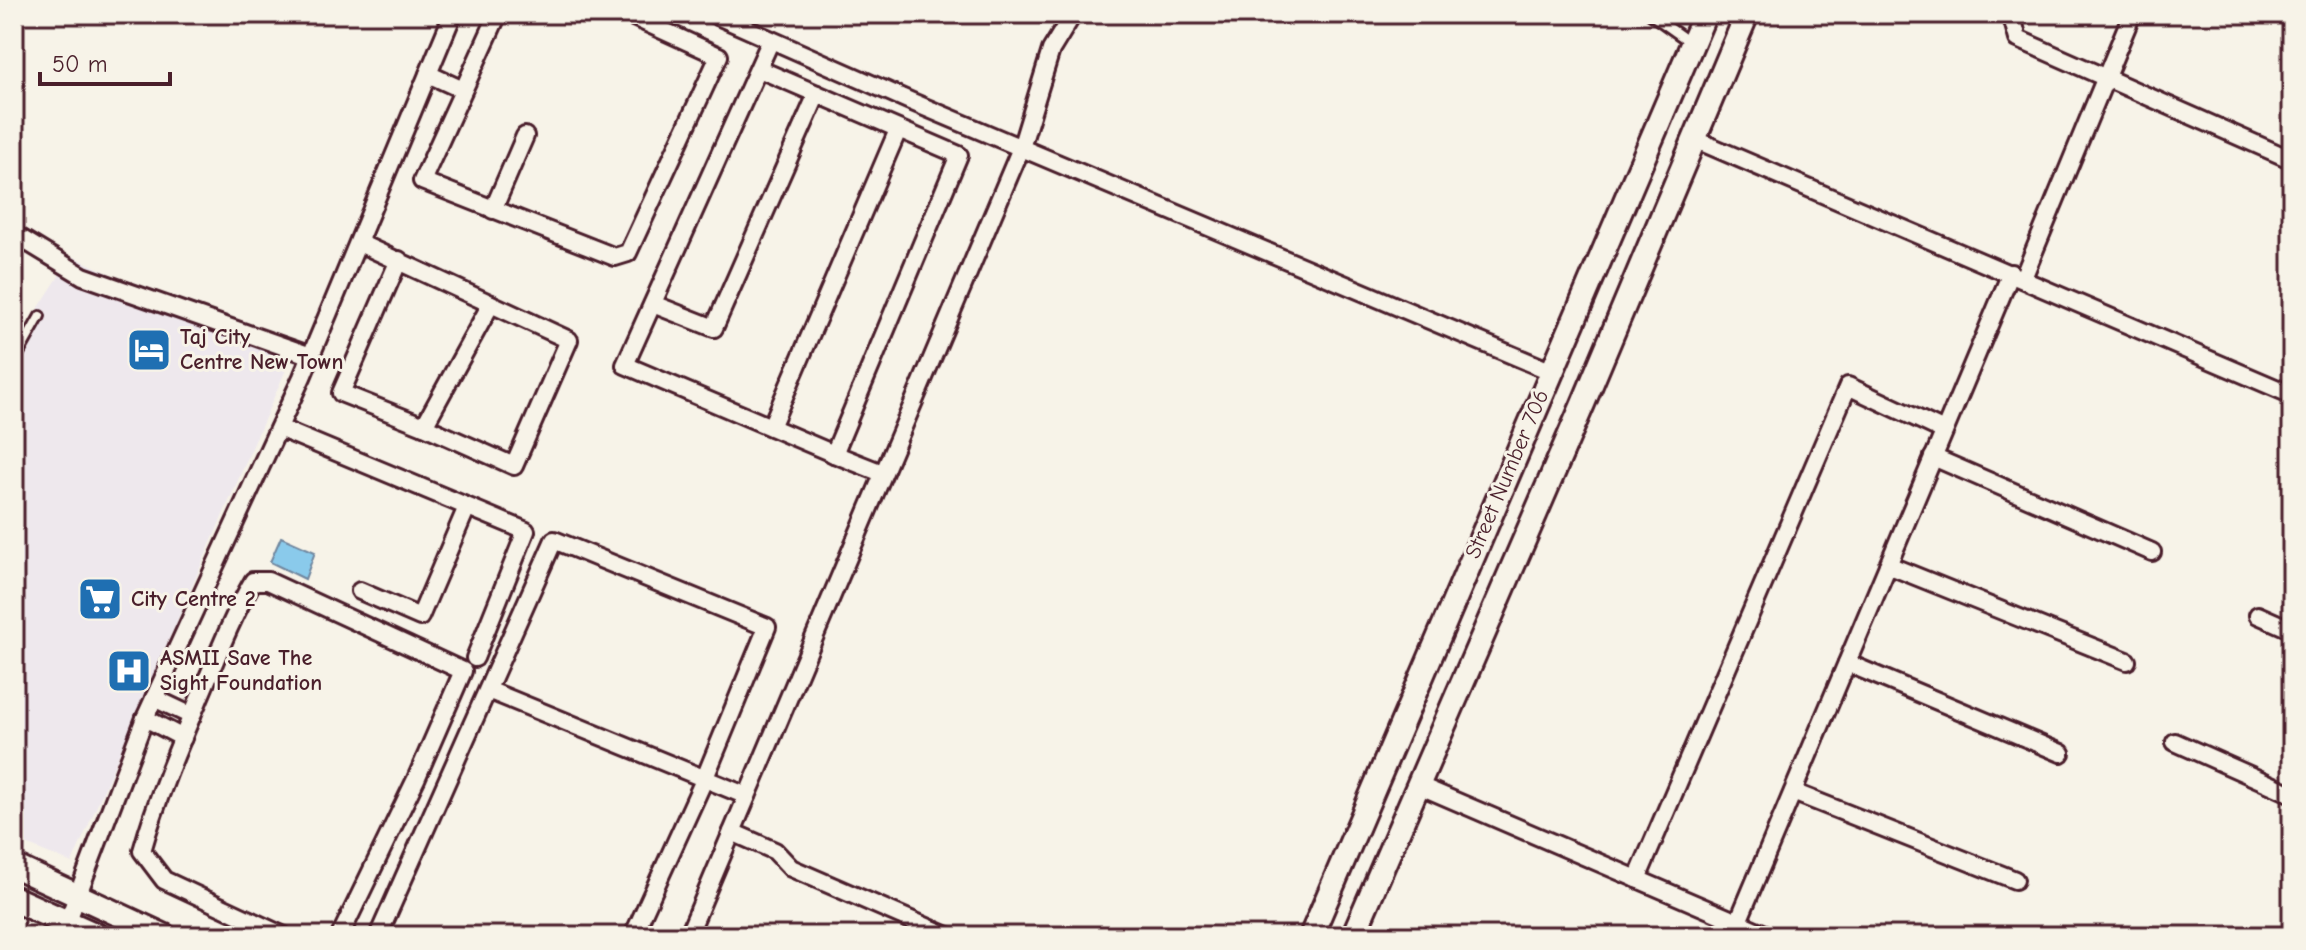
<svg xmlns="http://www.w3.org/2000/svg" width="2306" height="950" viewBox="0 0 2306 950" font-family="'Comic Neue',sans-serif">
<style>
.built{fill:#eee8ed}
.water{fill:#8acaeb;stroke:#70869e;stroke-width:2}
.lines{fill:none;stroke-linecap:round;stroke-linejoin:round}
.lane-casing{stroke:#4a1f2b;stroke-width:14}
.street-casing{stroke:#4a1f2b;stroke-width:22}
.secondary-casing{stroke:#4a1f2b;stroke-width:28}
.primary-casing{stroke:#4a1f2b;stroke-width:30}
.lane{stroke:#f7f3e8;stroke-width:8}
.street{stroke:#f7f3e8;stroke-width:16}
.secondary{stroke:#f7f3e8;stroke-width:22}
.primary{stroke:#f7f3e8;stroke-width:24}
.labels{text-anchor:middle;dominant-baseline:central;stroke-width:6;stroke-linejoin:round;paint-order:stroke}
.poi-label{font-size:22px;font-weight:bold;fill:#4a1f2b;stroke:#f7f3e8;text-anchor:start}
.street-label{font-size:22px;fill:#4a1f2b;stroke:#f7f3e8}
</style>
<rect width="100%" height="100%" fill="#f7f3e8"/>
<filter id="ink" filterUnits="userSpaceOnUse"><feTurbulence type="fractalNoise" baseFrequency=".0125" numOctaves="2"/><feDisplacementMap in="SourceGraphic" scale="16" xChannelSelector="R" yChannelSelector="G"/><feConvolveMatrix kernelMatrix="1 2 1 2 8 2 1 2 1" color-interpolation-filters="sRGB"/></filter>
<g filter="url(#ink)">
<!-- built -->
<path class="built" d="M72,256L291,358L72,863L14,839V346Z"/>
<!-- water -->
<path class="water" d="M281,537L315,552L305,579L270,562Z"/>
<g class="lines">
<!-- lane casing -->
<g class="lane-casing">
<g id="lane">
<path d="M1650,14L1691,43"/>
<path d="M14,362L40,316"/>
</g>
</g>
<!-- street casing -->
<g class="street-casing">
<g id="street">
<path d="M498,14L422,181L615,257L628,253L719,56L627,14"/>
<path d="M713,14L910,101L1550,371"/>
<path d="M2015,14L2013,21L2018,39L2292,160"/>
<path d="M759,69L959,155L834,454L625,365L771,40"/>
<path d="M428,74L463,90"/>
<path d="M1694,139L2292,395"/>
<path d="M493,210L525,136"/>
<path d="M14,234L83,276L311,356"/>
<path d="M359,243L569,340L514,466L424,426L341,393L399,260"/>
<path d="M2023,278L2132,14"/>
<path d="M653,304L714,328L817,94"/>
<path d="M424,426L491,304"/>
<path d="M771,427L898,130"/>
<path d="M279,428L526,531L475,658"/>
<path d="M834,454L882,473"/>
<path d="M1933,457L2152,552"/>
<path d="M1888,565L2127,661"/>
<path d="M360,591L420,617L467,507"/>
<path d="M2258,615L2292,630"/>
<path d="M1847,663L2061,753"/>
<path d="M488,690L747,796"/>
<path d="M154,698L192,716"/>
<path d="M145,718L183,738"/>
<path d="M2175,742L2292,794"/>
<path d="M1418,785L1770,936"/>
<path d="M1793,792L2015,880"/>
<path d="M732,832L775,851L791,868L948,936"/>
<path d="M1637,879L1848,386L1944,431"/>
<path d="M67,923L145,718L302,377L453,14"/>
<path d="M284,936L164,880L142,851C157,797 179,746 201,694C217,656 232,617 253,581H268L463,671L416,779L340,936"/>
<path d="M378,936L554,540L767,627L704,780L633,936"/>
<path d="M688,936L1021,148L1051,50L1073,14"/>
<path d="M1732,936L2011,273"/>
</g>
</g>
<!-- secondary casing -->
<g class="secondary-casing">
<g id="secondary">
<path d="M14,866L165,936"/>
<path d="M1311,936L1705,14"/>
<path d="M1353,936L1583,404L1747,14"/>
</g>
</g>
<!-- primary casing -->
<g class="primary-casing">
<path id="primary" d="M14,899L96,936"/>
</g>
<!-- lane -->
<use href="#lane" class="lane"/>
<!-- street -->
<use href="#street" class="street"/>
<!-- secondary -->
<use href="#secondary" class="secondary"/>
<!-- primary -->
<use href="#primary" class="primary"/>
</g>
</g>
<!-- icons -->
<defs>
<g id="hotel-square" transform="scale(2.3)"><rect x="-9" y="-9" width="18" height="18" rx="4" fill="#1f6fb2" stroke="#f7f3e8"/><path d="M-6-4.5h1.5V1H6V5H4.5V3h-9V5H-6ZM-4 0a1.8 1.8 0 1 1 3.6 0ZM.5 0V-2.5h3Q6-2.5 6 0Z" fill="#fff"/></g>
<g id="supermarket-square" transform="scale(2.3)"><rect x="-9" y="-9" width="18" height="18" rx="4" fill="#1f6fb2" stroke="#f7f3e8"/><path d="M-6-5.5h2.5l.6 2H6L4.5 2H-2.5L-4.4-4H-6ZM-1.5 3.2a1.3 1.3 0 1 0 .1 0ZM3 3.2a1.3 1.3 0 1 0 .1 0Z" fill="#fff"/></g>
<g id="hospital-square" transform="scale(2.3)"><rect x="-9" y="-9" width="18" height="18" rx="4" fill="#1f6fb2" stroke="#f7f3e8"/><path d="M-5-5h3v3.5h4V-5h3V5h-3V1.5h-4V5h-3Z" fill="#fff"/></g>
</defs>
<g fill-rule="evenodd">
<use href="#hotel-square" x="149" y="350"/>
<use href="#supermarket-square" x="100" y="599"/>
<use href="#hospital-square" x="129" y="671"/>
</g>
<g class="labels">
<!-- poi labels -->
<g class="poi-label">
<text x="180" y="337">Taj City<tspan x="180" dy="25">Centre New Town</tspan></text>
<text x="131" y="599">City Centre 2</text>
<text x="160" y="658">ASMII Save The<tspan x="160" dy="25">Sight Foundation</tspan></text>
</g>
<!-- street labels -->
<g class="street-label">
<text transform="translate(1507 474) rotate(-67)">Street Number 706</text>
</g>
</g>
<!-- margin -->
<rect width="2306" height="950" fill="none" stroke="#f7f3e8" stroke-width="48"/>
<rect x="24" y="24" width="2258" height="902" fill="none" stroke="#4a1f2b" stroke-width="3" filter="url(#ink)"/>
<!-- scale -->
<path d="M40 72v12h130v-12" fill="none" stroke="#4a1f2b" stroke-width="4"/>
<text x="52" y="72" font-size="24" fill="#4a1f2b" stroke="#f7f3e8" stroke-width="6" paint-order="stroke">50 m</text>
</svg>
